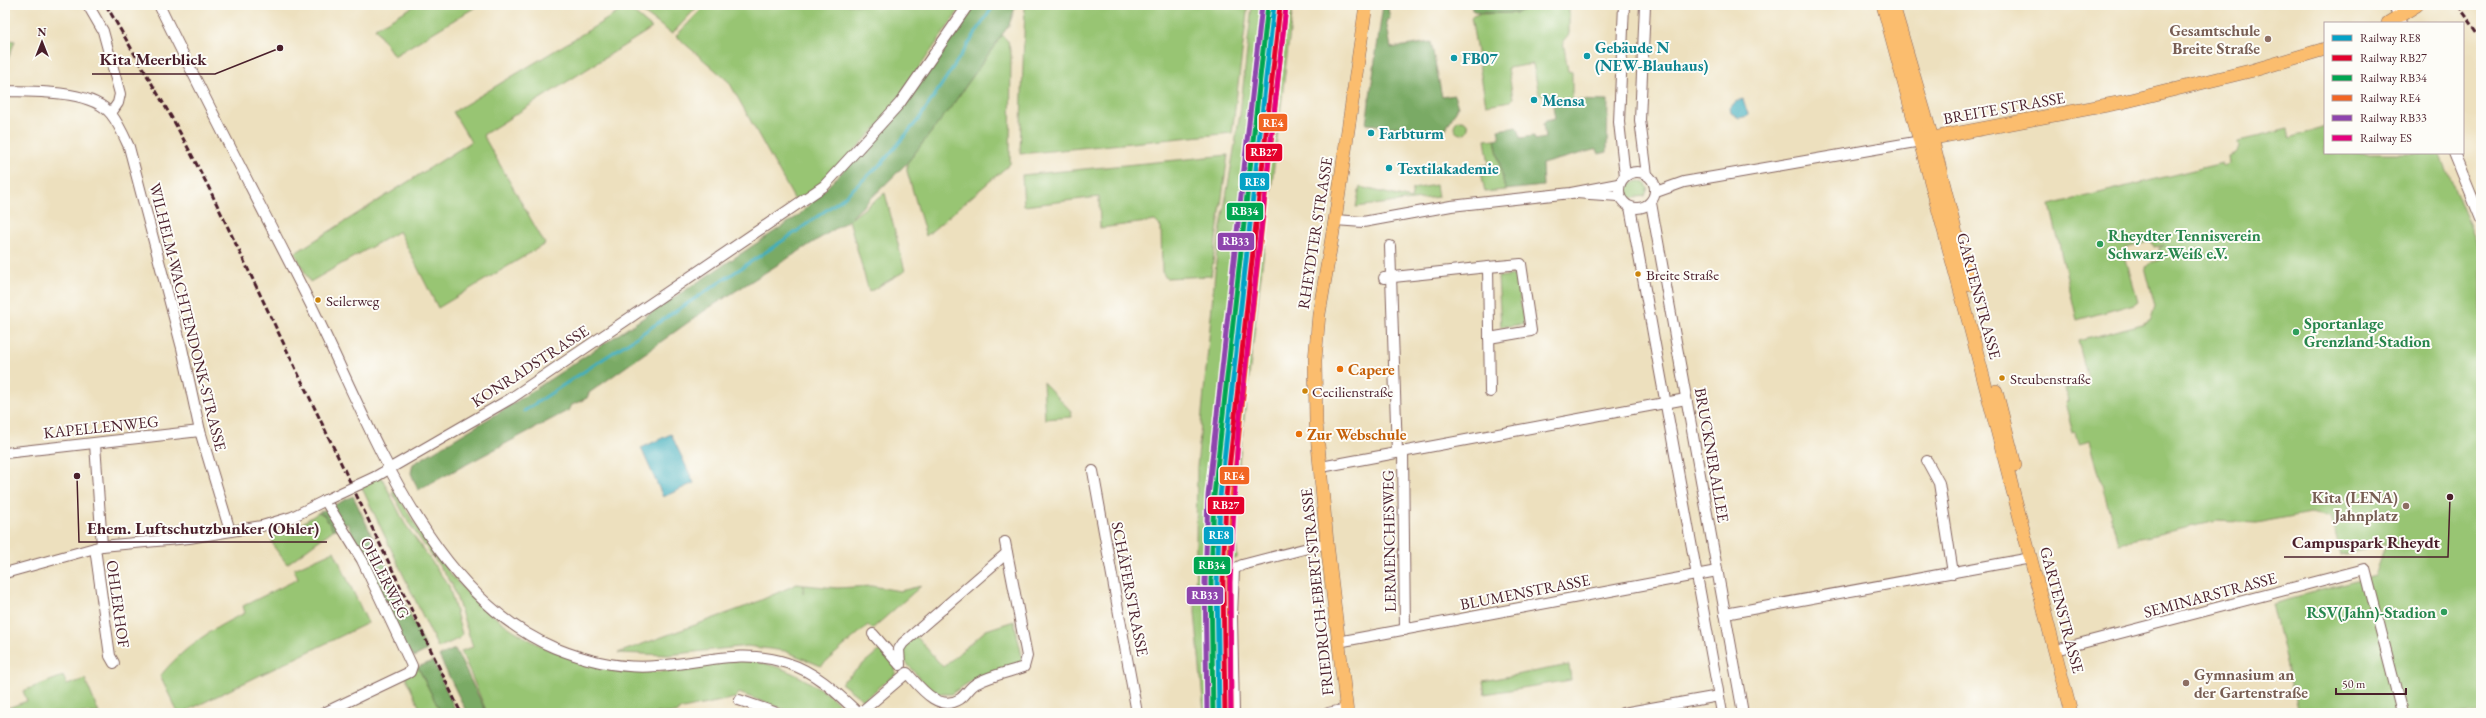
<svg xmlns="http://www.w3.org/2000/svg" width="2486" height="718" viewBox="0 0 2486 718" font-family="'EB Garamond',serif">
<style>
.green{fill:#98c573;stroke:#71724f}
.forest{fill:#7aaa65;stroke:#626448}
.water{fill:#41afbe;stroke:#466774}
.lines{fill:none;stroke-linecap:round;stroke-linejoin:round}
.stream{stroke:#41afbe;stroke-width:3}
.minor-casing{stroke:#83635e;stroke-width:12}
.major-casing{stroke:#83635e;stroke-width:14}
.minor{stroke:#fff;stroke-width:10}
.major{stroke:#fbbd6e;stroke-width:13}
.rail{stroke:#4a1f2b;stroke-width:3;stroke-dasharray:6 3;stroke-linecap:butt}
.minor-bridge-casing{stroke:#83635e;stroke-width:12;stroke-linecap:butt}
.minor-bridge{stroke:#fff;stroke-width:10}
.rail-1-casing{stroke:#fdfcf7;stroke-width:8}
.rail-2-casing{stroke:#fdfcf7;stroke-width:8}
.rail-3-casing{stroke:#fdfcf7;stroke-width:8}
.rail-4-casing{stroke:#fdfcf7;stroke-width:8}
.rail-5-casing{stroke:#fdfcf7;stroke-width:8}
.rail-6-casing{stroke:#fdfcf7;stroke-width:8}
.rail-1{stroke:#04a2c6;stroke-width:5}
.rail-2{stroke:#e4002b;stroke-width:5}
.rail-3{stroke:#00a651;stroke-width:5}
.rail-4{stroke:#f26522;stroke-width:5}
.rail-5{stroke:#8e44ad;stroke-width:5}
.rail-6{stroke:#e5007d;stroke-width:5}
.education-dot{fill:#8d6e63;stroke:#fdfcf7;stroke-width:1.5}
.culture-dot{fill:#0f9aa8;stroke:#fdfcf7;stroke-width:1.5}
.leisure-dot{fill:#2e9e5b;stroke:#fdfcf7;stroke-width:1.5}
.bus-dot{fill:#cc840b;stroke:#fdfcf7;stroke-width:1.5}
.food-dot{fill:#e8710a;stroke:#fdfcf7;stroke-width:1.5}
.labels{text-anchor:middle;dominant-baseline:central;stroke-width:4;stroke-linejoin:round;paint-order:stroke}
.bus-label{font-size:15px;fill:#4a1f2b;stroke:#fdfcf7;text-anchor:start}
.education-label{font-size:16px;font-weight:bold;fill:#785e54;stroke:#fdfcf7;text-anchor:end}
.culture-label{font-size:16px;font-weight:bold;fill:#0d838f;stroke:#fdfcf7;text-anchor:start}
.street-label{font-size:16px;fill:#4a1f2b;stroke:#fdfcf7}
.leisure-label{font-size:16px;font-weight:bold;fill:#27864d;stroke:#fdfcf7;text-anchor:start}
.food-label{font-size:16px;font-weight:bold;fill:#c56008;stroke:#fdfcf7;text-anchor:start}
.leader{fill:none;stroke:#4a1f2b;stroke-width:1.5}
.callout-dot{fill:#4a1f2b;stroke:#fdfcf7;stroke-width:1.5}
.callout-label{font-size:17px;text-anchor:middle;font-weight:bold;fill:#4a1f2b;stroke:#fdfcf7;stroke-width:4;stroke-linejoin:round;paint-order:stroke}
.line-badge{stroke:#fdfcf7;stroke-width:1.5}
.badge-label{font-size:11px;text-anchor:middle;font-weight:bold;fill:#fff}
</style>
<rect width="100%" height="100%" fill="#fdfcf7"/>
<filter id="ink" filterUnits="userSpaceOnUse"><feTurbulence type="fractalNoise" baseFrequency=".025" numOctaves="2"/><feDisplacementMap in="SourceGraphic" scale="8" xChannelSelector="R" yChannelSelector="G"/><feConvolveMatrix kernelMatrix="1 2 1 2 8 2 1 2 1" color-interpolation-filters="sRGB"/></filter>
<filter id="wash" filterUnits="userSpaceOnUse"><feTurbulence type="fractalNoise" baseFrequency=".012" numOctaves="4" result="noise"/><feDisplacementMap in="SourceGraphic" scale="16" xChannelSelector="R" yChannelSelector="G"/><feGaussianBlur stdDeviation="0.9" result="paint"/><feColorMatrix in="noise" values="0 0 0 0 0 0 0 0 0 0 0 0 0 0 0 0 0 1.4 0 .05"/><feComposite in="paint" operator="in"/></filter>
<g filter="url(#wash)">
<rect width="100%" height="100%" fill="#ede0be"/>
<!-- green -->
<g class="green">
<path d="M416,5H479L394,56L375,28Z"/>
<path d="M633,5H699L672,34Z"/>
<path d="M706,5H963L880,124L829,177L797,204L729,82L676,36Z"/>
<path d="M1025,5H1248L1232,133L1020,154Z"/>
<path d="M1252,5H1264L1211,483L1207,563L1209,713H1204L1195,612L1197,467L1217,251L1240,114Z"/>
<path d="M1278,5H1293L1238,470L1236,530L1237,558L1226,561L1227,689H1221C1215,461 1253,231 1278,5Z"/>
<path d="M1533,5L1569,6V34L1563,41L1568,71L1572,72V100L1557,105L1555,94L1542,96L1539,94L1533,64L1508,68L1513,98L1511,101L1486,105L1471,17L1478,14L1516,13Z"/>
<path d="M627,7L652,28L483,135L545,244L438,308L399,231L310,282L295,253L471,142L453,112Z"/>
<path d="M1002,35L1008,41L1011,53L1010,164L926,236L907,171V163L951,107Z"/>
<path d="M5,39L15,41L5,67Z"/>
<circle cx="1461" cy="127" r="7"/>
<path d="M2325,127V153H2440L2481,253V713H2298L2272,603L2375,576L2386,544L2341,554L2331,517L2310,513L2256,523L2217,521L2118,543L2090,441L2079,444L2076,432L2073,433L2065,402L2068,401L2065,389L2089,383L2078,341L2142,324L2151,319L2155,306L2145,267L2149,263L2160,260L2159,247L2164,245L2154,247L2152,241L2123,249L2138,301L2134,304L2077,320L2050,205L2222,163L2223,166L2229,164L2228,156L2236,153L2240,147L2239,141L2288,129L2290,138Z"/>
<path d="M1495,139L1505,190L1485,192L1480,166L1489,164L1485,140Z"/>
<path d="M1228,155L1211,276L1166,278L1162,272L1161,227L1155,221L1100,228L1099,197L1024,206L1022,175Z"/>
<path d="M1640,181L1645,183L1648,188L1645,196L1631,198L1626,196L1624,189L1626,184Z"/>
<path d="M1436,185L1438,197L1356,207L1360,187L1411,199L1413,189Z"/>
<path d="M885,193L905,271L869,292L849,220Z"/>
<path d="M1516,275L1524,324L1501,327L1498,277Z"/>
<path d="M1043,382L1071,411L1072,417L1045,419Z"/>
<path d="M381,476L405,524L449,586L462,634L460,638L438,648L361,486Z"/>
<path d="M395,490C434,560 475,616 550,650C581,657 613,668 645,671C667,674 691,667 714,663C748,656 779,664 809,682C821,689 839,700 845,713H794L739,693L735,698L678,710L677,713H487L461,651L473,647L452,584L408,522L392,492Z"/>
<path d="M318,513L324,515L333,530L287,564L274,547L271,536L293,529Z"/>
<path d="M334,551L368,623L182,713H178L160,676C183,648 212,628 245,613L243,606L298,579L294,569Z"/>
<path d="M797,584L804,585L803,593L804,585L837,588L872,586L900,591L921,586L872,629L868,625L821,666L785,651L747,646L668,655L618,653L750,605Z"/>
<path d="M1014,621L1022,656L1021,664L971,681L951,694H940L928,688L904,660L902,648L916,636L943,667L986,630Z"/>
<path d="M883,650L896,667L895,675L863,700L841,683L877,652Z"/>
<path d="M1569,665L1571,680L1485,694L1483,681Z"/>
<path d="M418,667L441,713H422L405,676Z"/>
<path d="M63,676L67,685L85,679L99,713H5V709L27,701L23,691Z"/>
</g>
<!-- forest -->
<g class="forest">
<path d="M970,5H1016L1009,25L951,107L907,163L849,220L707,309L589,393L587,398L570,406L569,410L418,490L411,473L413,464L508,407L798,216L851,163Z"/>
<path d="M1383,5H1400L1388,8L1390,19L1386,20L1391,48L1431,42L1442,97L1454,95L1458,107L1444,132L1366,124Z"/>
<path d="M1471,5H1539L1516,13H1478L1472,10Z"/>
<path d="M1572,100L1608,101L1607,152L1599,154L1597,149L1542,164L1543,186L1505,190L1495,139L1500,138L1498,130L1516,127L1519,130L1520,138L1534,136L1535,140L1545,138L1543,124L1546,121L1555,119L1553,106Z"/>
<path d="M353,496L427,650L414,657L405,646L347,523L333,530L324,515L318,513Z"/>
<path d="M455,649L487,713H467L439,656Z"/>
<path d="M433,661L457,713H441L418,667Z"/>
</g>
<!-- water -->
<g class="water">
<path d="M1743,99L1748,114V116L1739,118L1731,113L1730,108L1736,101Z"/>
<path d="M671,434L694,483L663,497L641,448Z"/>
</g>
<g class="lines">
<!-- stream -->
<path class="stream" d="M524,411L793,234L843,198L882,163L919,119L994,5"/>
</g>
</g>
<g filter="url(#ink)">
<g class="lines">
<!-- minor casing -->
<g class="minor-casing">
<g id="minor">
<path d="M88,5L103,31L120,94L118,103L111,113"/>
<path d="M159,5C208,106 260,204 310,303C369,420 426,594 555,648C587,661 623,669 657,666C703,663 741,648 787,663C816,672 836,692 858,713"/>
<path d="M1624,5L1619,122L1625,176"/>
<path d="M1645,5L1640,120L1647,175"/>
<path d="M2394,5L2401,23"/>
<path d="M8,91C37,92 91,90 111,114C119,124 124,136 129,147L182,348L200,431L230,531"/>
<path d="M2454,153L2481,219"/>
<circle cx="1637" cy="190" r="18"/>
<path d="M1656,192L1684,182L1921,141"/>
<path d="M1576,193L1618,196"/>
<path d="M1651,203L1743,713"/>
<path d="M1630,207L1722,713"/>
<path d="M1335,220L1363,222L1451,206L1571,193L1618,184"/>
<path d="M1390,246L1397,452"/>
<path d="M1488,267L1521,264L1531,331L1489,338"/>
<path d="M1384,278L1488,267L1490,392"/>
<path d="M95,444L102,546"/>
<path d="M1403,451L1405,630"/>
<path d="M5,453L200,431"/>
<path d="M1927,461L1939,483L1953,573"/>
<path d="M1321,467L1686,399"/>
<path d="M1093,471L1137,713"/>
<path d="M375,477L510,399L824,186L900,103L968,5"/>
<path d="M95,548L110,656L114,663"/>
<path d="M5,573L102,546L189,538L262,526L292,517L328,499"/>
<path d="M1725,614L2031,558"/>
<path d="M873,634L899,664"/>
<path d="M1338,642L1717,571"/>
<path d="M2063,648L2365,569L2402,713"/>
<path d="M900,665L899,649L903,643L1007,553"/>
<path d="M739,700L777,713"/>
<path d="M324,713L410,672L412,666L362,560L325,500"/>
<path d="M860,713L907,673C919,686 938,713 960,699C966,695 970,686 977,683C992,675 1009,672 1024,667L1027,656L1005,542"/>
<path d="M1234,713L1232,616L1234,569L1242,565L1327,543"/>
<path d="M1328,713L1347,709"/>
<path d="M1623,713L1719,696"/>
</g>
</g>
<!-- major casing -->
<g class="major-casing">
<g id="major">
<path d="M1883,5L1968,319L2071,713"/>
<path d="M1893,5L1932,138L1969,285"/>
<path d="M2388,23L2417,5"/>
<path d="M1923,140L2123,102L2254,70L2325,49"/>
<path d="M1996,391L2015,465"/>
<path d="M1347,713L1327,543L1316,423L1315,360L1319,314L1335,220L1366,5"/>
</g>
</g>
<!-- minor -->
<use href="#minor" class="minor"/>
<!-- major -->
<use href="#major" class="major"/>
<!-- rail -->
<g class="rail">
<path d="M106,5L176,125L208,186L461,713"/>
<path d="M2458,5L2481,37"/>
</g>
<!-- minor-bridge casing -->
<g class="minor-bridge-casing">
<path id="minor-bridge" d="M328,499L375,477"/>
</g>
<!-- minor-bridge -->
<use href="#minor-bridge" class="minor-bridge"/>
<!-- rail-1 casing -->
<g class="rail-1-casing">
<path id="rail-1" d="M1219,713L1217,582L1220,497L1274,5"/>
</g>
<!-- rail-2 casing -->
<g class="rail-2-casing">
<path id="rail-2" d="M1225,713L1223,582L1226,497L1280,6"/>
</g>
<!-- rail-3 casing -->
<g class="rail-3-casing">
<path id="rail-3" d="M1213,713L1211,582L1214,496L1268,5"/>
</g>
<!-- rail-4 casing -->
<g class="rail-4-casing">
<path id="rail-4" d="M1231,713L1229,582L1232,498L1286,6"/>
</g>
<!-- rail-5 casing -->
<g class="rail-5-casing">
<path id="rail-5" d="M1207,713L1205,582L1208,496L1262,5"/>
</g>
<!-- rail-6 casing -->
<g class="rail-6-casing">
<path id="rail-6" d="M1231,713L1230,582L1238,433L1286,7"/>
</g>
<!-- rail-1 -->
<use href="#rail-1" class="rail-1"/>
<!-- rail-2 -->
<use href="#rail-2" class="rail-2"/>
<!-- rail-3 -->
<use href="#rail-3" class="rail-3"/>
<!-- rail-4 -->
<use href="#rail-4" class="rail-4"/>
<!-- rail-5 -->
<use href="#rail-5" class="rail-5"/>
<!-- rail-6 -->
<use href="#rail-6" class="rail-6"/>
</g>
</g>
<!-- markers -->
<g class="education-dot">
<circle cx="2268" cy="39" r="4"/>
<circle cx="2406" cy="506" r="4"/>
<circle cx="2186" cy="683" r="4"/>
</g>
<g class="culture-dot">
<circle cx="1587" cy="56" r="4"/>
<circle cx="1454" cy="58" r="4"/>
<circle cx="1534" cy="100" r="4"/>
<circle cx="1371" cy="133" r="4"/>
<circle cx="1389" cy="168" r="4"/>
</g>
<g class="leisure-dot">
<circle cx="2100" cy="244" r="4"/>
<circle cx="2296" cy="332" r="4"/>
<circle cx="2444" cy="612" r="4"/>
</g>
<g class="bus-dot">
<circle cx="1638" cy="274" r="3.5"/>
<circle cx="318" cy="300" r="3.5"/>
<circle cx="2002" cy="378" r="3.5"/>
<circle cx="1305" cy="391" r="3.5"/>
</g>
<g class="food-dot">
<circle cx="1340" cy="369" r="4"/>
<circle cx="1299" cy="434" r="4"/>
</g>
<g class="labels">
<!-- bus labels -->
<g class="bus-label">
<text x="1646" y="274">Breite Straße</text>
<text x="326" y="300">Seilerweg</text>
<text x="2010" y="378">Steubenstraße</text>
<text x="1312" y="391">Cecilienstraße</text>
</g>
<!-- education labels -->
<g class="education-label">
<text x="2260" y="30">Gesamtschule<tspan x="2260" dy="18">Breite Straße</tspan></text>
<text x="2398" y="497">Kita (LENA)<tspan x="2398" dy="18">Jahnplatz</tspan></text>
<text x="2194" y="674" text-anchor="start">Gymnasium an<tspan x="2194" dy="18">der Gartenstraße</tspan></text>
</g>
<!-- culture labels -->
<g class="culture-label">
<text x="1595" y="47">Gebäude N<tspan x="1595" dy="18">(NEW-Blauhaus)</tspan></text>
<text x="1462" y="58">FB07</text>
<text x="1542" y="100">Mensa</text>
<text x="1379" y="133">Farbturm</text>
<text x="1397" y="168">Textilakademie</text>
</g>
<!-- street labels -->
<g class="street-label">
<text transform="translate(2004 108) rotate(-10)">BREITE STRASSE</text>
<text transform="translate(1315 233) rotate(-81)">RHEYDTER STRASSE</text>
<text transform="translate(1979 296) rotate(75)">GARTENSTRASSE</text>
<text transform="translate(188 317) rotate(76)">WILHELM-WACHTENDONK-STRASSE</text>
<text transform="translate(530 366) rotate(-33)">KONRADSTRASSE</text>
<text transform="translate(101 427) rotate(-6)">KAPELLENWEG</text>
<text transform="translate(1712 455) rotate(80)">BRUCKNERALLEE</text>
<text transform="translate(1389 541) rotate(-91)">LERMENCHESWEG</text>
<text transform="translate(385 578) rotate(63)">OHLERWEG</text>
<text transform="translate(1130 589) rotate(79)">SCHÄFERSTRASSE</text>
<text transform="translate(1317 592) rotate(-96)">FRIEDRICH-EBERT-STRASSE</text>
<text transform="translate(1525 592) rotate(-11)">BLUMENSTRASSE</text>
<text transform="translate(2210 595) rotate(-15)">SEMINARSTRASSE</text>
<text transform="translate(118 604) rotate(82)">OHLERHOF</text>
<text transform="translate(2062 610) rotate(75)">GARTENSTRASSE</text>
</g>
<!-- leisure labels -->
<g class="leisure-label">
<text x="2108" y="235">Rheydter Tennisverein<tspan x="2108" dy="18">Schwarz-Weiß e.V.</tspan></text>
<text x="2304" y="323">Sportanlage<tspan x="2304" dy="18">Grenzland-Stadion</tspan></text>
<text x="2436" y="612" text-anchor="end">RSV(Jahn)-Stadion</text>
</g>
<!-- food labels -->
<g class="food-label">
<text x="1348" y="369">Capere</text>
<text x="1307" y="434">Zur Webschule</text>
</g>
</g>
<!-- callouts -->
<path class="leader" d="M280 48L215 74H92M77 476L79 542H327M2450 497L2448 557H2284"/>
<g class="callout-dot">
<circle cx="280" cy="48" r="4"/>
<circle cx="77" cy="476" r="4"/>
<circle cx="2450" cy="497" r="4"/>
</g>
<g class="callout-label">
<text x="153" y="65">Kita Meerblick</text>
<text x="203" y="534">Ehem. Luftschutzbunker (Ohler)</text>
<text x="2366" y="548">Campuspark Rheydt</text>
</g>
<g class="line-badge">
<rect x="1258" y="113" width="30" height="19" rx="4" fill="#f26522"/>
<rect x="1245" y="143" width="38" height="19" rx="4" fill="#e4002b"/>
<rect x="1239" y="172" width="31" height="19" rx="4" fill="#04a2c6"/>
<rect x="1226" y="202" width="38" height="19" rx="4" fill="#00a651"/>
<rect x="1217" y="232" width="38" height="19" rx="4" fill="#8e44ad"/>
<rect x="1219" y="466" width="31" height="19" rx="4" fill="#f26522"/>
<rect x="1207" y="496" width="38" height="19" rx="4" fill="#e4002b"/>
<rect x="1203" y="526" width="31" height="19" rx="4" fill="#04a2c6"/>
<rect x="1193" y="556" width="38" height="19" rx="4" fill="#00a651"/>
<rect x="1186" y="586" width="38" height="19" rx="4" fill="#8e44ad"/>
</g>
<g class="badge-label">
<text x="1273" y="127">RE4</text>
<text x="1264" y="156">RB27</text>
<text x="1255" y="186">RE8</text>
<text x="1245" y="215">RB34</text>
<text x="1236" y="245">RB33</text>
<text x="1234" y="480">RE4</text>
<text x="1226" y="509">RB27</text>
<text x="1219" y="539">RE8</text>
<text x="1212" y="569">RB34</text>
<text x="1205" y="599">RB33</text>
</g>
<!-- margin -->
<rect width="2486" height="718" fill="none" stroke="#fdfcf7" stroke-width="20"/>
<!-- legend -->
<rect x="2324" y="22" width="140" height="132" fill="#fdfcf7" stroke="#b5a4a5"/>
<rect x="2332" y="35" width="20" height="6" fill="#04a2c6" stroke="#b5a4a5"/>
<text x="2360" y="42" font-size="12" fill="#4a1f2b">Railway RE8</text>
<rect x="2332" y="55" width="20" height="6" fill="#e4002b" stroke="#b5a4a5"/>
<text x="2360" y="62" font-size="12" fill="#4a1f2b">Railway RB27</text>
<rect x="2332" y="75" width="20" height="6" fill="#00a651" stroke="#b5a4a5"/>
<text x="2360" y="82" font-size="12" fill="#4a1f2b">Railway RB34</text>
<rect x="2332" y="95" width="20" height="6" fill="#f26522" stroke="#b5a4a5"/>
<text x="2360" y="102" font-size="12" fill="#4a1f2b">Railway RE4</text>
<rect x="2332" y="115" width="20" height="6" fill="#8e44ad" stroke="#b5a4a5"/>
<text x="2360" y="122" font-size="12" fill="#4a1f2b">Railway RB33</text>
<rect x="2332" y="135" width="20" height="6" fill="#e5007d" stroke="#b5a4a5"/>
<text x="2360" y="142" font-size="12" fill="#4a1f2b">Railway ES</text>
<!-- north arrow -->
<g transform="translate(42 42)" stroke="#fdfcf7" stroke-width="3" paint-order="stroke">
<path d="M0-3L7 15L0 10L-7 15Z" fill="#4a1f2b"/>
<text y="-6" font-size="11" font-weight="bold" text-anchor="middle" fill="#4a1f2b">N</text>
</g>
<!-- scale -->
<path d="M2336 688v6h70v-6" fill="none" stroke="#4a1f2b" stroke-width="2"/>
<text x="2342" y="688" font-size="12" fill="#4a1f2b" stroke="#fdfcf7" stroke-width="3" paint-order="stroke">50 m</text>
</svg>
